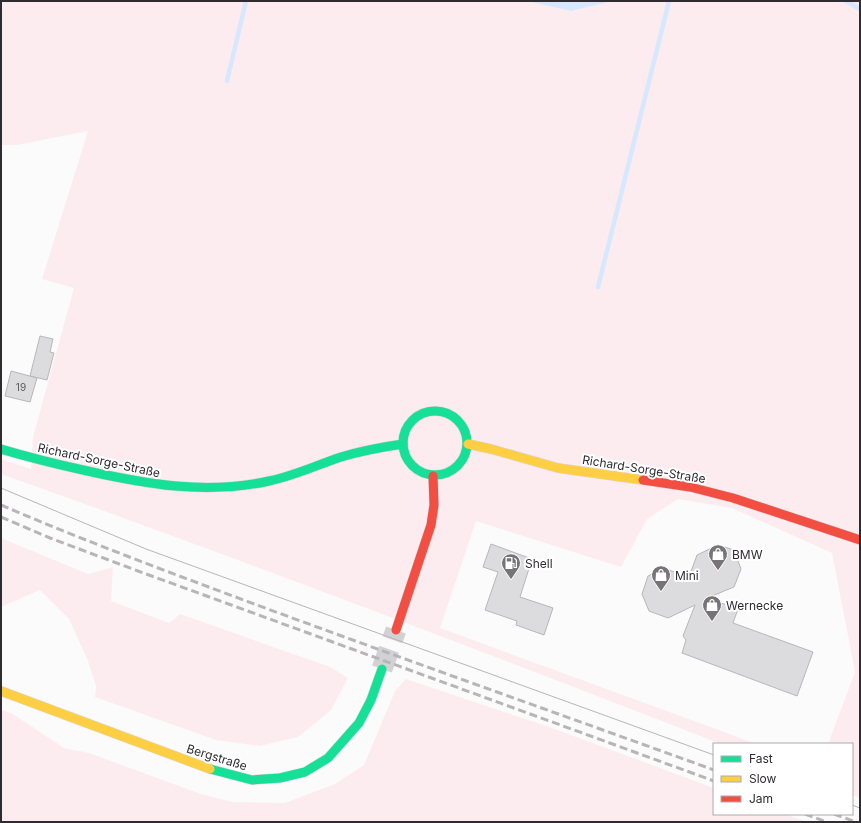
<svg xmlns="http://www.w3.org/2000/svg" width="861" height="823" viewBox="0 0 861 823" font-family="Inter,sans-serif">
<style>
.green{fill:#fcecf0}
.water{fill:#d7e7fe}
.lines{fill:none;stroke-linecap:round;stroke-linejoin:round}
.stream{stroke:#d7e7fe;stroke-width:4.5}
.building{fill:#dcdcdf;stroke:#b7b7ba}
.secondary-tunnel{stroke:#d2d1d3;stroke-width:21;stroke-dasharray:21 10;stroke-linecap:butt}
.fast-casing{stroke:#d6d6d7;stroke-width:10}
.slow-casing{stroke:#d6d6d7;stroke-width:10}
.jam-casing{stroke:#d6d6d7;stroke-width:10}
.fast{stroke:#16e098;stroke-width:9}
.slow{stroke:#ffcf43;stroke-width:9}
.jam{stroke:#f24e42;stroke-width:9}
.tram{stroke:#b8b5b7;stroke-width:1}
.rail{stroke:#b8b5b7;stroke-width:3;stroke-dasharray:8 4;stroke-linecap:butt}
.labels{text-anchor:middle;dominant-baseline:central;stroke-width:4;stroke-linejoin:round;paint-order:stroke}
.number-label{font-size:10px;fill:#5a575c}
.street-label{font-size:12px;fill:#2e2b31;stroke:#fff}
.poi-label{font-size:12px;fill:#2e2b31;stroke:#fff;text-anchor:start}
</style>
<rect width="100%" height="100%" fill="#fbfbfc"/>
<!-- green -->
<g class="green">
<path d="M1,1H533L535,3L571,11L613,1H860V798L852,795V744H828L855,672L832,553L732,508L678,499L647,519L621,567L476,521L440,628L757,744H721C482,651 243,560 1,474V459L31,469L33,437L74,288L42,279L88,131L17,145H1Z"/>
<path d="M1,538L88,574L113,567L111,601L169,623L180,614L330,667L348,678L331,710L298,737L260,746L216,740L95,697L96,686L88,661L69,619L40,590L1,607Z"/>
<path d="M406,679L552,728L714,788V814H785L807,822H1V710L13,714L64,748L89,753L201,794L232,802L285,803L335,784L364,765L395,691Z"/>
</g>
<!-- water -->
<path class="water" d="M533,1H613L571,11L535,3Z"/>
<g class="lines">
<!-- stream -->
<g class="stream">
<path d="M846,1L860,9"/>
<path d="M227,81L246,1"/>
<path d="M598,287L669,1"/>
</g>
</g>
<!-- building -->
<g class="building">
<path d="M40,336L53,339L50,352L54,353L47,380L30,376Z"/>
<path d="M11,371L37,378L30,402L5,396Z"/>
<path d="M491,544L532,559L520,597L553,608L544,635L516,625L517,621L485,610L498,572L483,567Z"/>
<path d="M718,545L734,550L741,569L734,587L707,598L738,609L733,623L813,652L797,696L682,653L686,640L683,636L695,605L668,618L649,611L642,594L648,576L663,568L689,577L697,555Z"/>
</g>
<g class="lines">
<!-- secondary-tunnel -->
<path class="secondary-tunnel" d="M382,669L396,630"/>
<!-- fast casing -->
<g class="fast-casing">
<g id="fast">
<circle cx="435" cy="443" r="32"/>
<path d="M1,449C28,457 56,464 83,470C145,484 206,495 269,481C294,476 317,465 341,457C361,451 382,447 403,444"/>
<path d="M210,769L252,780L280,778L305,772L328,758L359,723L371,700L382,669"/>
</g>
</g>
<!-- slow casing -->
<g class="slow-casing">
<g id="slow">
<path d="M468,444L491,449L558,468L643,480"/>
<path d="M1,691L210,769"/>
</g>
</g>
<!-- jam casing -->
<g class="jam-casing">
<g id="jam">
<path d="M643,480L690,487L733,498L860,540"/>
<path d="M396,630L431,525L434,505L433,476"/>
</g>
</g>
<!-- fast -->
<use href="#fast" class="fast"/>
<!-- slow -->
<use href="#slow" class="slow"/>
<!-- jam -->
<use href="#jam" class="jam"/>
<!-- tram -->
<g class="tram">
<path d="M1,488L146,549L714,755"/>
<path d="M852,805L860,808"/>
</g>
<!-- rail -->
<g class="rail">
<path d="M1,505C85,541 171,573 257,605C409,661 562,715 714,770"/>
<path d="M1,517L50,538L138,571L714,781"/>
<path d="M805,814L827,822"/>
<path d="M834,814L856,822"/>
</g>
</g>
<!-- icons -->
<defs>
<g id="shop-pin" transform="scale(1)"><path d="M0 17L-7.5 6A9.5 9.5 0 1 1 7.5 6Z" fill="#767478" stroke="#fff"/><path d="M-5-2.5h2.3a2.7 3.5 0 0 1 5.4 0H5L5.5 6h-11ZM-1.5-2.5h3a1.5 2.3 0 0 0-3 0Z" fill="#fff"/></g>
<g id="fuel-pin" transform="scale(1)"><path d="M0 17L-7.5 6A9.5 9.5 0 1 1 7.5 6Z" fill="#767478" stroke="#fff"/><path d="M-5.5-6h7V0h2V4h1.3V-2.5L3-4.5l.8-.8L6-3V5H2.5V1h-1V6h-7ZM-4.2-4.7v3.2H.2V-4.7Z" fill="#fff"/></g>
</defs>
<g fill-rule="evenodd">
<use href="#shop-pin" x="718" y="554"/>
<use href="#fuel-pin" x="511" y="563"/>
<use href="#shop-pin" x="661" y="575"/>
<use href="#shop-pin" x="712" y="605"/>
</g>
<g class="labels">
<!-- number labels -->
<g class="number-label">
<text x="21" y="387">19</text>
</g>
<!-- street labels -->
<g class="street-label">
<text transform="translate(99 460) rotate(12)">Richard-Sorge-Straße</text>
<text transform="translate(644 469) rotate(9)">Richard-Sorge-Straße</text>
<text transform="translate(217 757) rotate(17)">Bergstraße</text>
</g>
<!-- poi labels -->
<g class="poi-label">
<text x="732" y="554">BMW</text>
<text x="525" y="563">Shell</text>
<text x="675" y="575">Mini</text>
<text x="726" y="605">Wernecke</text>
</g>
</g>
<!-- border -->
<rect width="861" height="823" fill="none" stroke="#2e2b31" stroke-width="4"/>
<!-- legend -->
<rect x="713" y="743" width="140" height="72" fill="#ffffff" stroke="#abaaad"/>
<rect x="721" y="756" width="20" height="6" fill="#16e098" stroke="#abaaad"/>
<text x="749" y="763" font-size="12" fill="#2e2b31">Fast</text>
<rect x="721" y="776" width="20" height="6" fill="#ffcf43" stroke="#abaaad"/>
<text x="749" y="783" font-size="12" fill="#2e2b31">Slow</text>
<rect x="721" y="796" width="20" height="6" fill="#f24e42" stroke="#abaaad"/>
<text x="749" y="803" font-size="12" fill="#2e2b31">Jam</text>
</svg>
